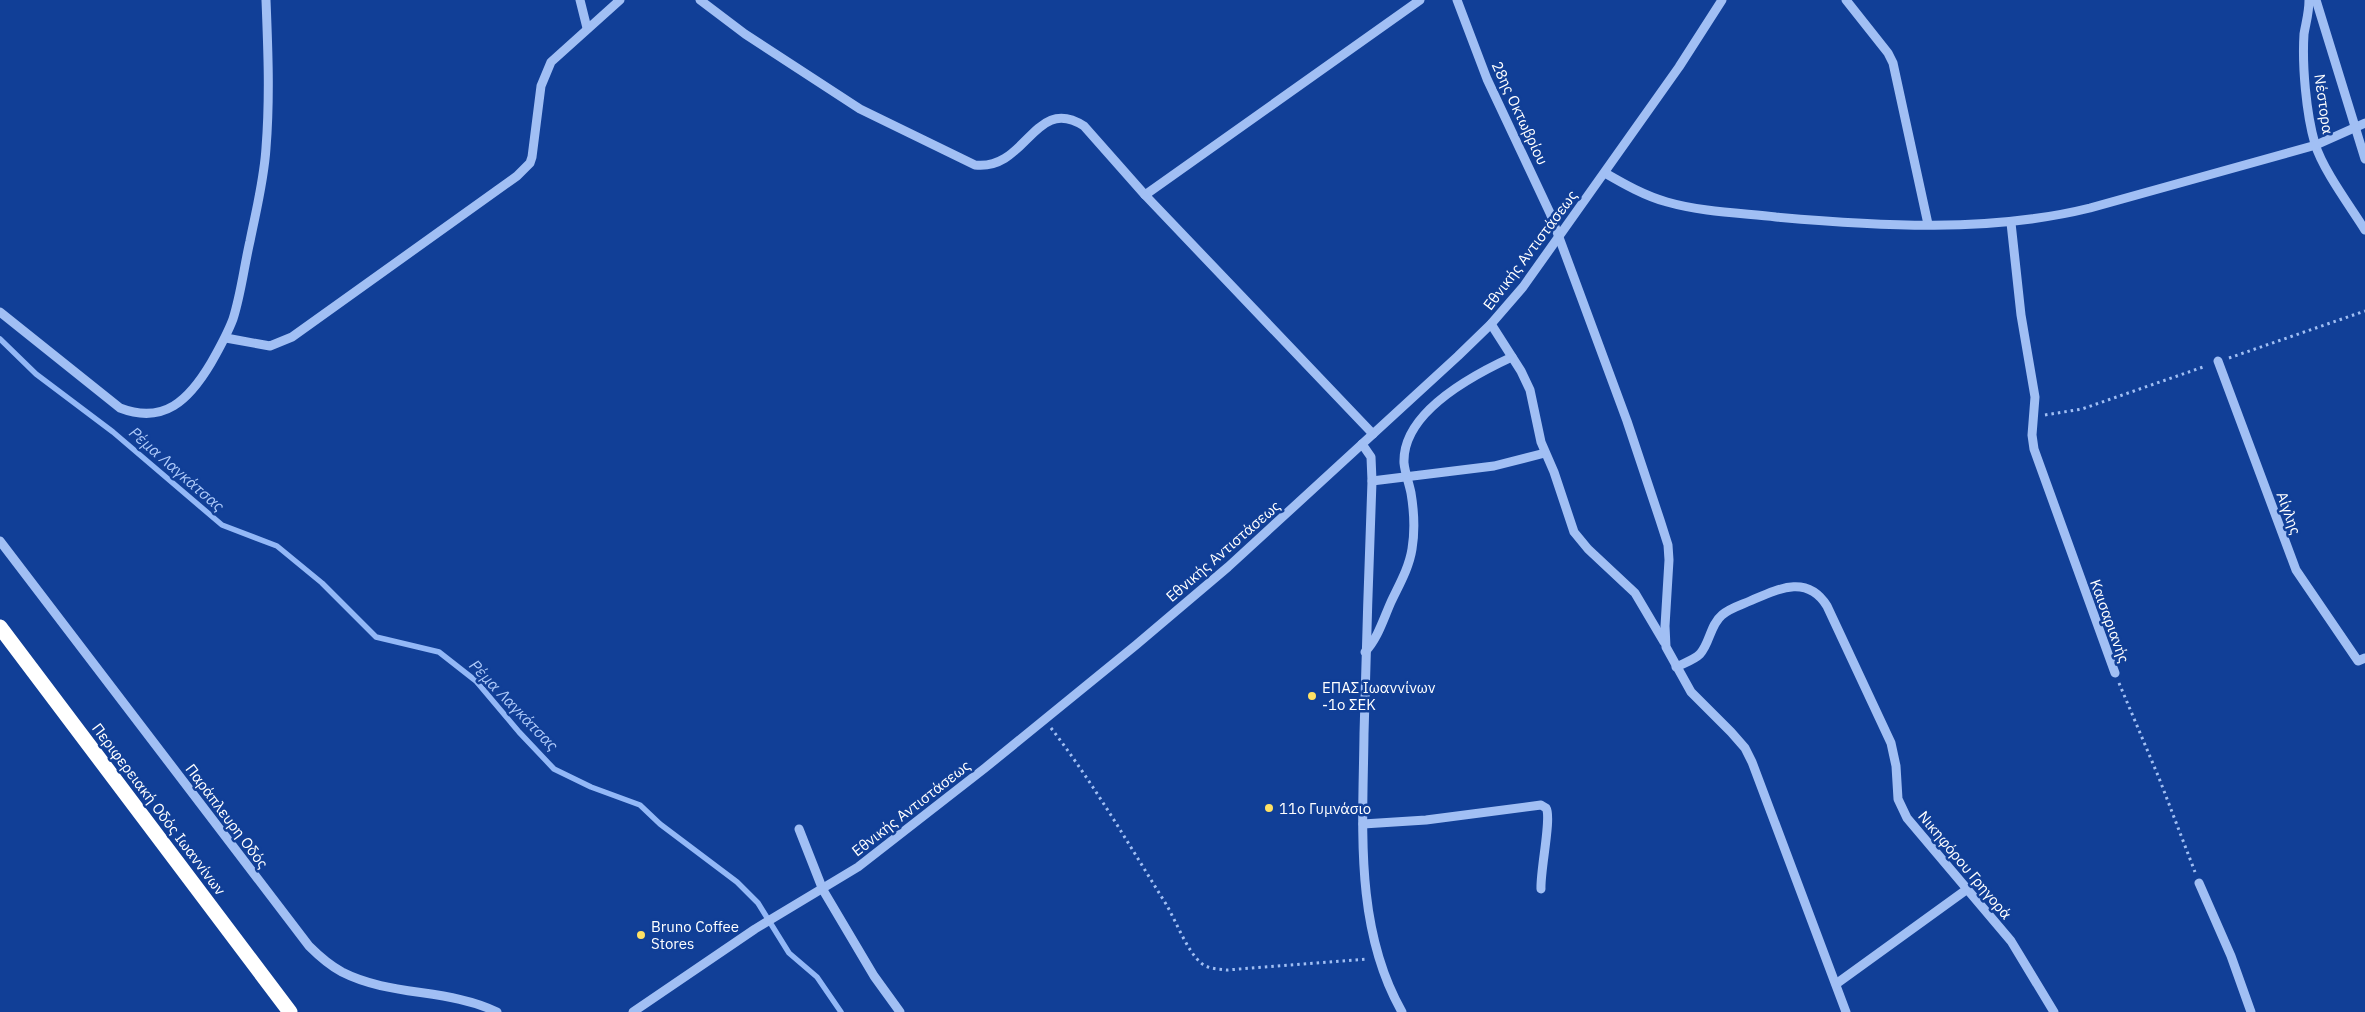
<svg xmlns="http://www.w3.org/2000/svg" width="2365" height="1012" viewBox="0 0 2365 1012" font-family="'IBM Plex Sans',sans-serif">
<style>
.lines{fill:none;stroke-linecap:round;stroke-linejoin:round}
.stream{stroke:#93b8f7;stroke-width:5.5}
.path{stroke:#a1bff4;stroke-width:3;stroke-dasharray:2.5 4;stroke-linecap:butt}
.minor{stroke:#a1bff4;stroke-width:9}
.highway{stroke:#fff;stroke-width:15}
.poi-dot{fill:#ffe164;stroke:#113f97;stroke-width:2}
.labels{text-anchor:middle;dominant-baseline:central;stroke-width:5;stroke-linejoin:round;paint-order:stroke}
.street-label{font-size:15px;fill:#fff;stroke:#113f97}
.poi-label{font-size:15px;fill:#fff;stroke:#113f97;text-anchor:start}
.water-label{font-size:16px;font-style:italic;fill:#aecafa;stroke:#113f97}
</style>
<rect width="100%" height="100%" fill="#113f97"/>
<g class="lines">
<!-- stream -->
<path class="stream" d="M0,339L36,374L113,432L222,525L277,546L322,583L376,637L439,652L476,681L519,732L554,769L591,787L640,805L660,824L737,882L758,903L789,953L817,977L841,1012"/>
<!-- path -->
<g class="path">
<path d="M2229,358L2365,311"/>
<path d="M2045,415L2082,409L2206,366"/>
<path d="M2119,683L2159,778L2195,872"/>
<path d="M1051,728C1094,784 1129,845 1166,904C1176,921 1187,951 1201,963C1208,969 1218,969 1227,970L1367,959"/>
</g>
<!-- minor -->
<g class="minor">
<path d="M580,0L587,28"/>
<path d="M700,0L745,34L860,109L975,165C1027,171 1034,94 1084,126L1145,195"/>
<path d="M1457,0L1487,79L1550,213L1627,421L1660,520L1668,545L1669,560L1665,626L1666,647L1691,692L1731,732L1745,748L1752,762L1846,1012"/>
<path d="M1846,0L1888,53L1893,63L1928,224"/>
<path d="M2309,0C2309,13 2306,22 2304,34C2302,65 2306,113 2315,144C2323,170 2350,206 2365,230"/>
<path d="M2316,0L2365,159"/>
<path d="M1605,173C1624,184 1645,196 1667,202C1702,212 1740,213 1776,217C1879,226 1989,233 2090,208L2316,145L2365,123"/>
<path d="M2011,223L2021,315L2035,397L2032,435L2034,449L2115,673"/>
<path d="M0,312L120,408C164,425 189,400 211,363C219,349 227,335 233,319C241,294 244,267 250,241C256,211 264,180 266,148C270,98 268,50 266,0"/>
<path d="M1491,324L1521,371L1530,390L1541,442L1554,472L1574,532L1588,549L1635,593L1664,642"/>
<path d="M226,338L270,346L292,337L517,176L530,163L532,157L541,86L551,62L620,0"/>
<path d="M2218,361L2296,570L2358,661L2365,658"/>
<path d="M1373,434L1145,195L1420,0"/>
<path d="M1362,444L1371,457L1372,481C1369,565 1366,650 1364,734C1363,827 1354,928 1402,1012"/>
<path d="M1372,481L1494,466L1545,453"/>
<path d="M0,541L309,946C319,956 329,965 342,972C391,997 448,988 497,1012"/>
<path d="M1365,652C1378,638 1383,620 1391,602C1399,585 1409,568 1412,549C1415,531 1414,511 1411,493C1409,483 1405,473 1404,463C1402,412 1473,375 1512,357"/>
<path d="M1676,667C1684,663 1694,660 1700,654C1710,643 1710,625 1722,615C1730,608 1741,605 1750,601C1778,589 1807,574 1827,606L1891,743L1896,766L1898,799L1907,818L2011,941L2054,1012"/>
<path d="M1363,824L1426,820L1541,805L1546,808C1552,817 1540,871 1541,889"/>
<path d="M799,829L823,890L874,976L900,1012"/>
<path d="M2199,883L2231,956L2251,1012"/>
<path d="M1836,984L1966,890"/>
<path d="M633,1012L755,929L858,867L985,768L1136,645L1228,567L1458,356L1491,324L1523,287L1679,67L1722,0"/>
</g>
<!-- highway -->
<path class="highway" d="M0,627L290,1012"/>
</g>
<!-- markers -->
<g class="poi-dot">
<circle cx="1312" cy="696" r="5"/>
<circle cx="1269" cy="808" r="5"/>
<circle cx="641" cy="935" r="5"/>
</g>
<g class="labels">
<!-- street labels -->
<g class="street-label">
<text transform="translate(2324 104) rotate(82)">Νέστορα</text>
<text transform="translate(1520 113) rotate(65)">28ης Οκτωβρίου</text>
<text transform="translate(1530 250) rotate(-53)">Εθνικής Αντιστάσεως</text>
<text transform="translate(2289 513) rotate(70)">Αίγλης</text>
<text transform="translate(1223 551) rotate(-41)">Εθνικής Αντιστάσεως</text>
<text transform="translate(2110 621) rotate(70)">Καισαριανής</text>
<text transform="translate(911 808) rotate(-38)">Εθνικής Αντιστάσεως</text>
<text transform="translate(159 809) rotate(53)">Περιφερειακή Οδός Ιωαννίνων</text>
<text transform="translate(227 816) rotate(53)">Παράπλευρη Οδός</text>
<text transform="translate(1965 865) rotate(50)">Νικηφόρου Γρηγορά</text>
</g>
<!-- poi labels -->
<g class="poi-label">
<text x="1322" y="687">ΕΠΑΣ Ιωαννίνων<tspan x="1322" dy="17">-1ο ΣΕΚ</tspan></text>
<text x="1279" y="808">11o Γυμνάσιο</text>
<text x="651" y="926">Bruno Coffee<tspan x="651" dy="17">Stores</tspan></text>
</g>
<!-- water labels -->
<g class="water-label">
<text transform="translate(177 469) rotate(41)">Ρέμα Λαγκάτσας</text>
<text transform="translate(514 705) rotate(46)">Ρέμα Λαγκάτσας</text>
</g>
</g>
</svg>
